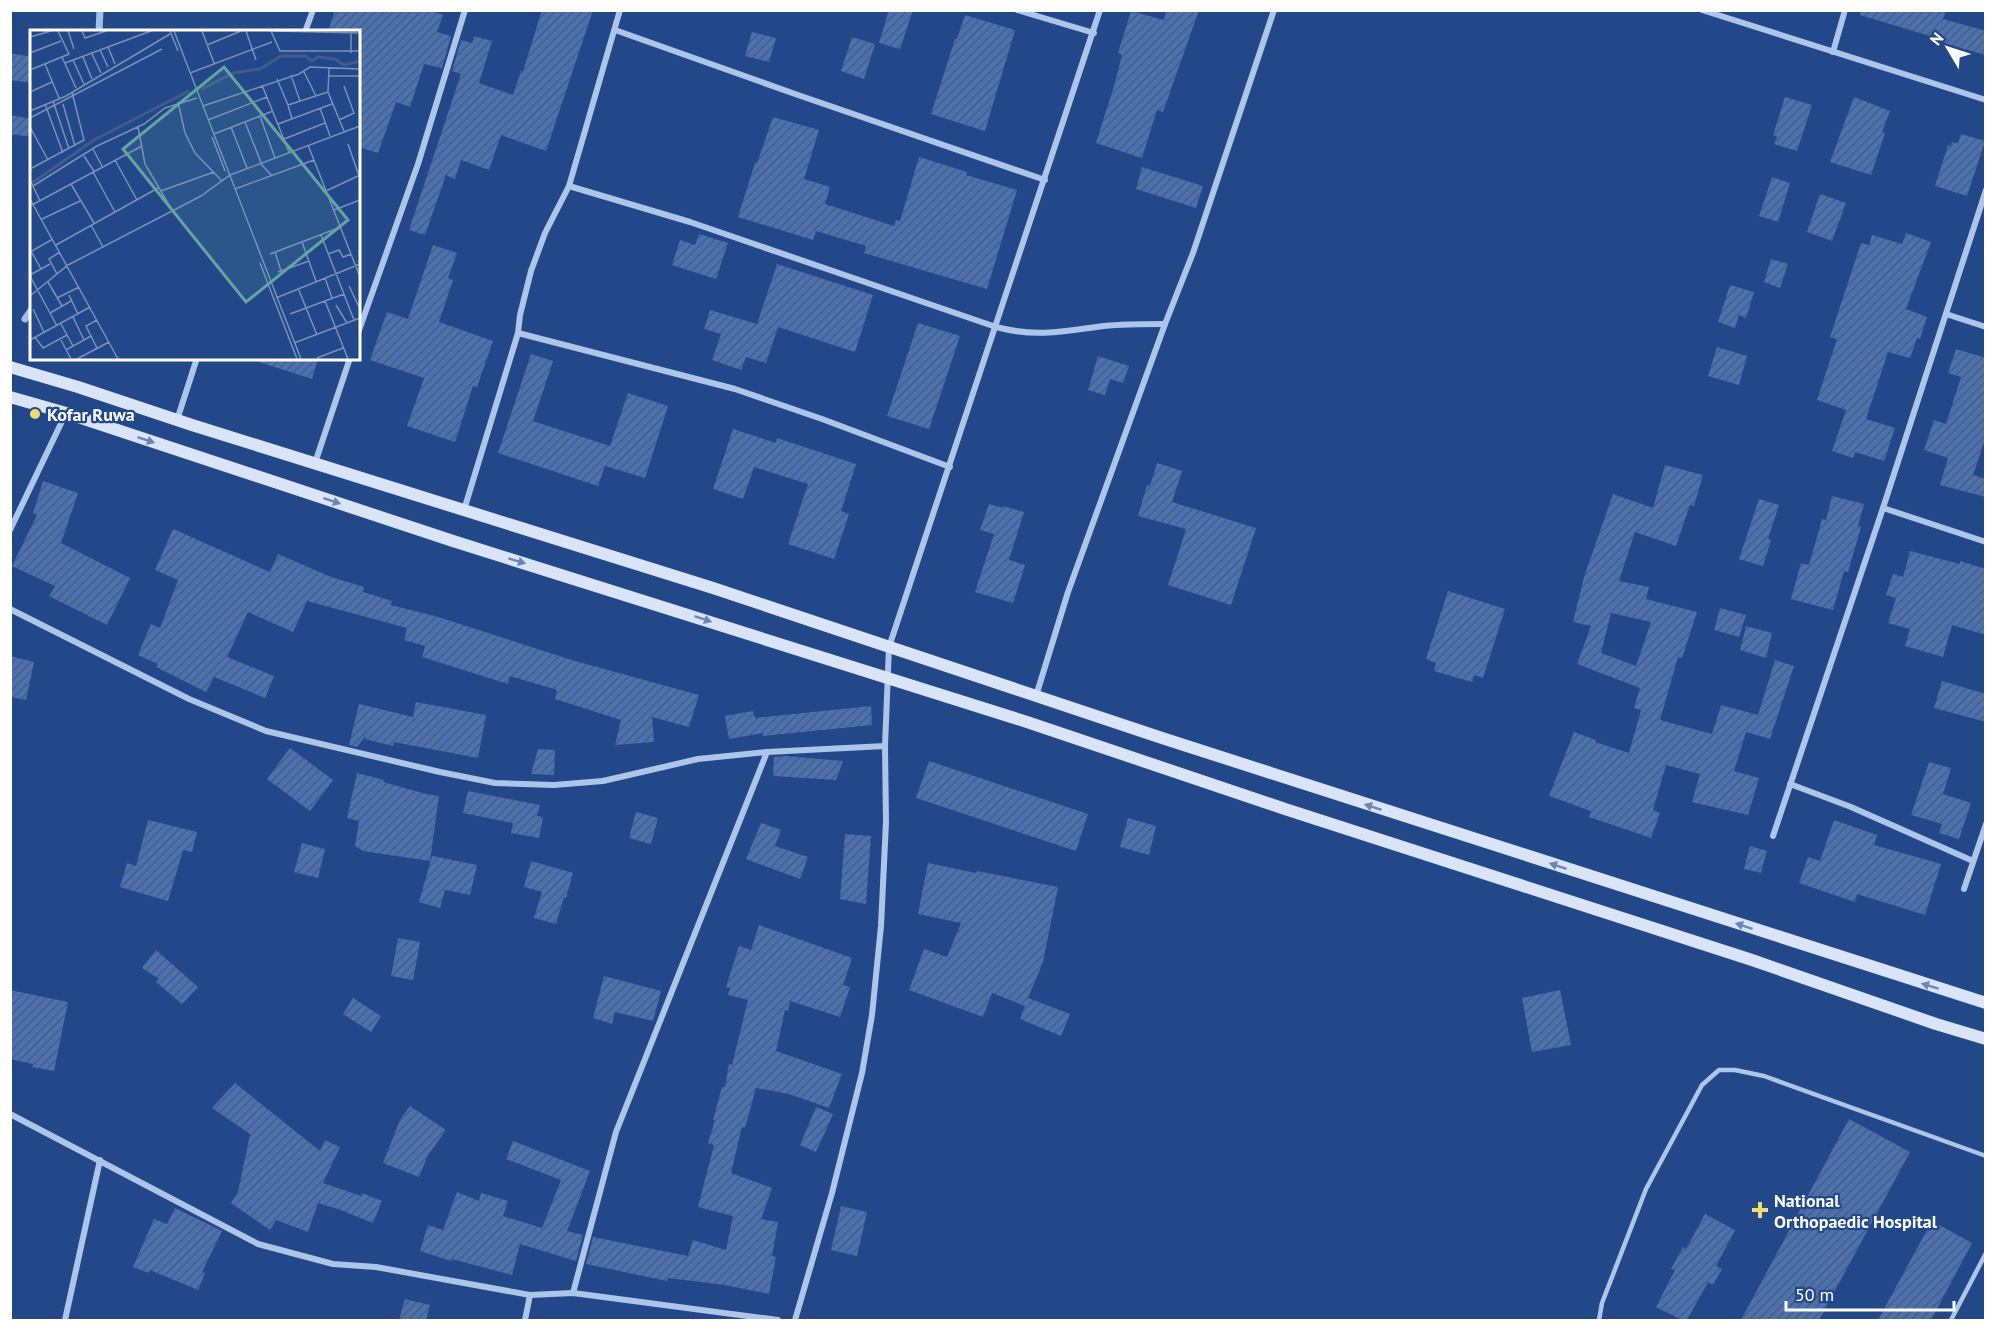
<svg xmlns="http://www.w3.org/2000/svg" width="1996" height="1331" viewBox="0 0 1996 1331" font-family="'PT Sans',sans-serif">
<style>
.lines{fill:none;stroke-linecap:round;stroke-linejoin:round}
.stream{stroke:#a1bfeb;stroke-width:7}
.building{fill:url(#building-hatch);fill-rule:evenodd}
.service{stroke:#aec5ea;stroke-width:4.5}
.minor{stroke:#aec5ea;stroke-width:6}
.secondary{stroke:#d9e4f8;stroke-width:12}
.oneway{fill:#6b86b5}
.poi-dot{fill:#f6d96f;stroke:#224889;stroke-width:2}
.labels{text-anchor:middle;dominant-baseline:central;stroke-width:4.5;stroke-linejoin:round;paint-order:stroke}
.poi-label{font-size:18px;font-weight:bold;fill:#fff;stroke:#224889;text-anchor:start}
.inset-river{fill:none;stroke:#415c8c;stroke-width:3}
.inset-road{fill:none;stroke:#7a91b8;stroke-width:1.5}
.view{fill:#63a6a1;fill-opacity:0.15;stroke:#63a6a1;stroke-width:3}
.inset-edge{fill:none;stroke:#fff;stroke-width:3}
</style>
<defs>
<pattern id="building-hatch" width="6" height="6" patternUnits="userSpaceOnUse" patternTransform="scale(1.5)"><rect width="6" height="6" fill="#4b71b1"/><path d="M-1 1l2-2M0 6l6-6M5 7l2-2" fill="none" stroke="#4c5d79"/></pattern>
</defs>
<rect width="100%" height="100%" fill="#224889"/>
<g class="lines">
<!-- stream -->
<g class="stream">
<path d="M99,32L100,10"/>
<path d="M25,319L32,309"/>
</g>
</g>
<!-- building -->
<g class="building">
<path d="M335,10H430L443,15L437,32L451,36L442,68L424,64L410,107L396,102L378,153L358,147V32H328Z"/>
<path d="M542,10H593L546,151L501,135L489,170L461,160L455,179L446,175L425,235L409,230L461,74L452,71L461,40L472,43L474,36L492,41L479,83L513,95L521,71H523Z"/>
<path d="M889,10H913L900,49L879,43Z"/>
<path d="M1166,10H1199L1163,112L1157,110L1142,158L1096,143L1114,86L1122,55L1118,53L1131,11L1164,20Z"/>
<path d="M1861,10H1946L1943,19L1986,31V55L1942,43L1943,40L1860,15Z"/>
<path d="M965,15L1015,30L985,131L931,114L955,39H957Z"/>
<path d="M752,32L776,38L769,62L745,56Z"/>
<path d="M852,37L875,44L864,79L841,71Z"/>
<path d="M10,53L32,57V83L10,80Z"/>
<path d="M1785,97L1812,105L1797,151L1774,144L1777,136L1773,135Z"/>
<path d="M1854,97L1890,111L1882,132L1885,133L1871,175L1830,162Z"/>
<path d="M10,115L32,119V137L10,134Z"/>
<path d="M773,117L819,130L804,179L830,187L825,204L894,226L896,220L900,221L919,157L967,172L966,175L1017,190L987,289L864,253L866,246L816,231L813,240L738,217L755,163H757Z"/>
<path d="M1961,134L1985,141L1967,196L1935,186L1948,145L1951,146L1952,142L1958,143Z"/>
<path d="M1142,167L1203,186L1196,208L1136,189Z"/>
<path d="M1772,177L1790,183L1778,222L1759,216Z"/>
<path d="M1820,194L1846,203L1832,241L1807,232Z"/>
<path d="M1906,233L1931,242L1906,309L1927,317L1920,339L1917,338L1910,358L1888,352L1866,419L1895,428L1884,461L1855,452L1853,458L1832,451L1846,410L1817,400L1837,339L1830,337L1861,243L1869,245L1872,235L1902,244Z"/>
<path d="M699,234L728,243L716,279L672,265L680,240L695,245Z"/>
<path d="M433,245L457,253L448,278L453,280L439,322L493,341L477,387L473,386L455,442L407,426L424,378L370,360L387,312L408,319Z"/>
<path d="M1771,259L1788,264L1780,288L1764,282Z"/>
<path d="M777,264L873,295L855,352L778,327L766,363L746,357L741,370L712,360L721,334L704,329L710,310L757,324Z"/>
<path d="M1730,285L1754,292L1746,318L1739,315L1735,328L1718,322Z"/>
<path d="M918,323L960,336L929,429L887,416Z"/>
<path d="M1717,347L1747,356L1739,385L1708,376Z"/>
<path d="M1956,349L1986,358V436L1973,475L1986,479V497L1940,485L1948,458L1924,450L1934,420L1946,424L1961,377L1948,373Z"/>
<path d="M531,354L553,361L533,421L610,446L628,393L668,406L645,478L605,466L598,486L498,453Z"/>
<path d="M1098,356L1129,366L1123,383L1110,379L1105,395L1088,390Z"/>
<path d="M259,358H318L312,379L259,362Z"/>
<path d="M733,429L776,443L777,438L856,464L841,511L849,514L834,559L788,544L808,484L754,467L743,499L713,489Z"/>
<path d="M1157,463L1182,471L1172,502L1256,528L1231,605L1168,585L1186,529L1138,516L1147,485L1150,486Z"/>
<path d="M1665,465L1703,475L1694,506L1690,505L1676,546L1635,532L1619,581L1649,587L1646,599L1697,612L1682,658L1678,657L1660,720L1712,734L1721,705L1758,715L1775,660L1794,666L1770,739L1746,732L1734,771L1759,778L1748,815L1692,802L1700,774L1666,765L1653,810L1660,813L1651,838L1589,817L1591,811L1549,796L1574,732L1596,740L1595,742L1629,753L1641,710L1634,708L1640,688L1577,664L1591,626L1573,622L1584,577L1613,494L1653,508ZM1611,613L1651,622L1636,666L1601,653Z"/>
<path d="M43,481L78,493L61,543L130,578L107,625L49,596L55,586L12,566L37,515L33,513Z"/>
<path d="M1832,496L1864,504L1858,526L1861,527L1848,572L1844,571L1833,610L1791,599L1801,563L1809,565L1822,519L1826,520Z"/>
<path d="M1759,499L1779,505L1768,539L1771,540L1763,566L1739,559Z"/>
<path d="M989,504L1003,508V506L1024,512L1009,560L1025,565L1013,603L975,592L994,534L980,530Z"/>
<path d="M173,529L270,572L278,554L331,577L364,587L363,592L392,601L390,605L435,616L575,661L699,695L689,727L652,717L654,742L615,745L621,720L555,699L557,690L554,689L510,676L508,684L422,657L425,646L404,640L407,628L307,601L293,632L248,612L227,657L274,676L265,698L214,677L206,692L156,667L158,664L138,655L151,624L160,628L178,580L155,570Z"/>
<path d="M1910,551L1960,564V561L1986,569V635L1952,625L1943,657L1905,646L1910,629L1888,623L1896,598L1886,595L1893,574L1903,577Z"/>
<path d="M1448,591L1505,609L1483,678L1474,675L1472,682L1434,671L1436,663L1426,659Z"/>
<path d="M1720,608L1746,615L1739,637L1714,630Z"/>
<path d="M1746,626L1772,633L1766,658L1740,650Z"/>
<path d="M10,656L34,662L26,700L10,697Z"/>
<path d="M1942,681L1986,694V722L1934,708Z"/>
<path d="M416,702L486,715L478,758L394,742L393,746L365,739L366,735L357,747L349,745L359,704L413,717Z"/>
<path d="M871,706L872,725L763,736V733L729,739L725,716L753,711L755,718Z"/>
<path d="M290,748L333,780L310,811L267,779Z"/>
<path d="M538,749L555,750L554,775L531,774Z"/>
<path d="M786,756L843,761L836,780L773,776L774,757Z"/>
<path d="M929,761L1088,814L1076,851L916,798Z"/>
<path d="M1929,762L1951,768L1943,794L1971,803L1959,839L1939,833L1942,824L1911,815Z"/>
<path d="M357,773L384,780L383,782L426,794L439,796L430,861L363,851L355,846L359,821L347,818Z"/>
<path d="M468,791L540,805L537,816L543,817L539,838L511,833L513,823L463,813Z"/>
<path d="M636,812L658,818L651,844L629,838Z"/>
<path d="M1128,818L1156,826L1149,855L1120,847Z"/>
<path d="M148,820L197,832L192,852L183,850L168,901L120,887L127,863L136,866Z"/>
<path d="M1834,820L1877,835L1874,845L1941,864L1925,915L1857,894L1855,902L1799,883L1808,857L1820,861Z"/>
<path d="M761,823L781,830L775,846L808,857L800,879L746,859Z"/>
<path d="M845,834L871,836L866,904L840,899Z"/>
<path d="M302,843L325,849L318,878L294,872Z"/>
<path d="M1750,846L1767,851L1761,873L1744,869Z"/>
<path d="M432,856L477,865L470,895L445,890L440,908L419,902Z"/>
<path d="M531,861L573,873L566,898L564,897L556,924L534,918L542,892L524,887Z"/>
<path d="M928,863L976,873L977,871L1058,887L1043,962L1028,998L1070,1014L1061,1036L1020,1019L1025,1006L992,993L983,1017L909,990L924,949L947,957L961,923L918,914Z"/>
<path d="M759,925L852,958L843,985L850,987L840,1017L790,1001L788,1011L785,1010L776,1051L842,1074L829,1108L789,1094L756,1088L745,1128L742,1127L731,1173L772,1188L761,1219L778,1222L772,1256L776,1257L769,1294L725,1285L668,1278L667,1281L586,1264L593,1237L688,1256L693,1240L726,1250L733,1216L698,1207L714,1145L708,1143L715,1120H713L722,1087H725L729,1064L732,1065L748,1000L728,995L730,988L726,987L739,946L751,950Z"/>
<path d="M398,938L420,942L413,980L391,976Z"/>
<path d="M156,950L198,987L182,1004L156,982L159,979L142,968Z"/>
<path d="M604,976L661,991L653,1021L615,1012L612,1024L593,1018Z"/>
<path d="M10,990L68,1002L54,1071L32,1067L33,1064L10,1059Z"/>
<path d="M1560,990L1571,1045L1532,1052L1522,998Z"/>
<path d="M353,998L381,1016L371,1032L343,1014Z"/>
<path d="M235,1083L320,1151L325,1140L340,1147L323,1183L361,1196L362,1193L382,1201L373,1223L338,1209L318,1203L308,1232L276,1220L270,1230L231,1203L238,1192L250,1134L212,1108Z"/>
<path d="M410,1106L446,1130L428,1155L419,1177L383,1163L400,1120Z"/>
<path d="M816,1107L833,1114L816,1152L800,1145Z"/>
<path d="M1849,1119L1910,1152L1819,1320H1741Z"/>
<path d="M513,1141L590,1171L567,1231L583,1235L576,1261L520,1244L512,1275L452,1259L451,1261L420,1251L428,1225L443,1230L457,1192L479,1201L481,1193L508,1201L503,1216L542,1228L561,1180L506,1159Z"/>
<path d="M841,1206L867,1212L857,1256L831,1250Z"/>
<path d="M175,1208L222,1231L202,1272L205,1273L198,1290L150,1270L149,1273L133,1267L154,1219L167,1224Z"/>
<path d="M1705,1214L1735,1230L1716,1266L1722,1269L1713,1285L1708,1282L1687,1320H1682L1656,1307L1675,1270L1671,1269L1683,1247L1686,1249Z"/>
<path d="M1932,1221L1972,1243L1931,1320H1878Z"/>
<path d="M405,1299L430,1305L426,1320H399Z"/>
</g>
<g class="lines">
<!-- service -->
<g class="service">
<path d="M1599,1320L1602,1303L1646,1189L1702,1085L1719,1070H1735L1764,1076L1986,1156"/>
<path d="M1951,1320L1986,1253"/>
</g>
<!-- minor -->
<g class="minor">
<path d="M1017,10L1094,33"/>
<path d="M1702,10L1986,100"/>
<path d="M615,30L798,95L1045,180"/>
<path d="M305,32L313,10"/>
<path d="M1833,52L1845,10"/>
<path d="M569,186L690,222L996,327C1038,338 1062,331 1104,326C1124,324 1145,324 1165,324"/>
<path d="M1946,314L1986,327"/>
<path d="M358,333L418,164L465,10"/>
<path d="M518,333L735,389L822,419L950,467"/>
<path d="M177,420L197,358"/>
<path d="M315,463L350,358"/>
<path d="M1883,508L1986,542"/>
<path d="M464,510L518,333L520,315L531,271L545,233L569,186L620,10"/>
<path d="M10,530L66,413"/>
<path d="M10,609L189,699L266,731L440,772L495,783L554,785L603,781L698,759L767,752L885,746"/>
<path d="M1036,696L1068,592L1165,324L1193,253L1274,10"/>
<path d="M1790,784L1851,807L1973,861"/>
<path d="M1773,836L1883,508L1986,190"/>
<path d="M1964,889L1986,824"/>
<path d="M10,1114L258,1244L333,1264L376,1267L530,1295L573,1293L778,1320"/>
<path d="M573,1293L616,1132L767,752"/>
<path d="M65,1320L100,1160"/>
<path d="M525,1320L530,1295"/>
<path d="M795,1320L832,1193L862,1073L872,1015L881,926L886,822L885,746L889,647L1100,10"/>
</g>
<!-- secondary -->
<g class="secondary">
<path d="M10,367L78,387L192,425L713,588L1162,738L1986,1003"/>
<path d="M10,397L66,413L453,541L1027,722L1285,809L1752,960L1936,1024L1986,1039"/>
</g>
</g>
<!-- one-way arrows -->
<defs><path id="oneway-solid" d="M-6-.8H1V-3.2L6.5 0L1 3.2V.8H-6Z" transform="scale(1.5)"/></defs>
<g class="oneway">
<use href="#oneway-solid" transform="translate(146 440) rotate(18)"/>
<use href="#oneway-solid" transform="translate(332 501) rotate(18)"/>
<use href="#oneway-solid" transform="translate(517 561) rotate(17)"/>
<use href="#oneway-solid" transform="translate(703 619) rotate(18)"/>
<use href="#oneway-solid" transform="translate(1373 807) rotate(-162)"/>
<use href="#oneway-solid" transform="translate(1558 866) rotate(-162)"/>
<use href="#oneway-solid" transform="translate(1744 926) rotate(-162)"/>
<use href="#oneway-solid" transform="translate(1930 986) rotate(-163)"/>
</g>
<!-- markers -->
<g class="poi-dot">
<circle cx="35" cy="414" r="6"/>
<path d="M1757 1201h6v6h6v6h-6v6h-6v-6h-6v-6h6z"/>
</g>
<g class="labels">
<!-- poi labels -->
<g class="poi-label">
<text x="47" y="414">Kofar Ruwa</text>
<text x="1774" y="1200">National<tspan x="1774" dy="21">Orthopaedic Hospital</tspan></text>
</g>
</g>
<!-- overview -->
<g transform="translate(30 30)">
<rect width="330" height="330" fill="#224889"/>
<path class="inset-river" d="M172,59L203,43L230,39L251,26H275L282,31L288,27L305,29L314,35L330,31M2,153L64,110L159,61"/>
<path class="inset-road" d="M38,1L44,19M52,1L55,8L76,1M140,1L148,21M144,1L271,329M172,1L184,33M216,1L226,30M241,1L250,21H330M243,1L330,3M0,7L21,1M177,15L211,1M78,17L85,34M70,20L78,37M0,23L31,11M321,23V3M62,24L71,43M32,27L46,58M53,27L62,49M43,30L54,54M35,33L121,1M15,34L29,68M299,38L298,62L314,101M0,40L39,24L28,1M274,42L286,66M160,43L242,12M261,45L270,71M298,46H330M247,49L258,75M232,55L259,122M0,62L22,52M23,71L39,119M148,72L155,103L165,123L192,151M15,74L33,123M33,74L45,116M173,76L269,44L280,37L330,39M290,78L300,106M0,81L36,66L140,4M230,86L245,128M0,88L132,19M262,89L258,75L298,62M178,90L237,67M309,90L324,83L314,56M215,92L232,135L242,146M248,94L302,74M0,97L18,130M108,97L115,134L142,180M201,97L217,138M184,104L243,81M182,107L195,141M254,109L295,93M318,114L329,146M278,115L330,247M63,119L72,136M54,126L64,141M85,130L107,170M0,139L54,110L42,62M63,142L85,182M0,150L10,171M41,154L64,193M3,156L67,116L114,94L135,78L167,68M205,159L284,130M131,161L184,142M296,161L330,145M0,169L88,329M0,176L112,116M304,180L330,170M12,189L50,171M61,195L73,217M291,205L324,290M272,212L286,251M26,215L128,158M1,221L11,239M0,222L23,209M245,222L251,241M240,224L311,197M298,224L309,220L313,227L321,224M230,233L267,329M248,242L279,231M27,244L19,229L30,222M0,245L20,234M0,246L27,296M295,248L302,268M18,252L32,276M319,256L330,279M268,258L287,305M39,265L48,284M0,266L38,235L171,166L200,145L330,96M27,268L49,257M246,268L330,234M295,271L318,329M306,275L317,293M3,279L14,302M20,283L41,271M260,284L314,264M43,287L54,310M31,294L43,316M5,307L13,318L37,305M0,310L60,277M31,310L41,329M264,313L330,288M67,318L56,296L67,290M36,320L61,306M287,328L313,318M47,329L79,312"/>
<path class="view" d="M194,37L318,190L216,272L93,119Z"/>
<rect width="330" height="330" class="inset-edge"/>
</g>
<!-- border -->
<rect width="1996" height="1331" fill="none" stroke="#ffffff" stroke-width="24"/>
<!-- north arrow -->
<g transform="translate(1948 48) rotate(309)" stroke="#224889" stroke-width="4.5" paint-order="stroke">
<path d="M0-4.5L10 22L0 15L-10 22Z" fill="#ffffff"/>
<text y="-9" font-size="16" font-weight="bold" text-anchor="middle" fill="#ffffff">N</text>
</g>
<!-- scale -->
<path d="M1786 1301v9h168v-9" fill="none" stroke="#ffffff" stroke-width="3"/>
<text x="1795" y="1301" font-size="18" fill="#ffffff" stroke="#224889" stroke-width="4.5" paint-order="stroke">50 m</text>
</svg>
